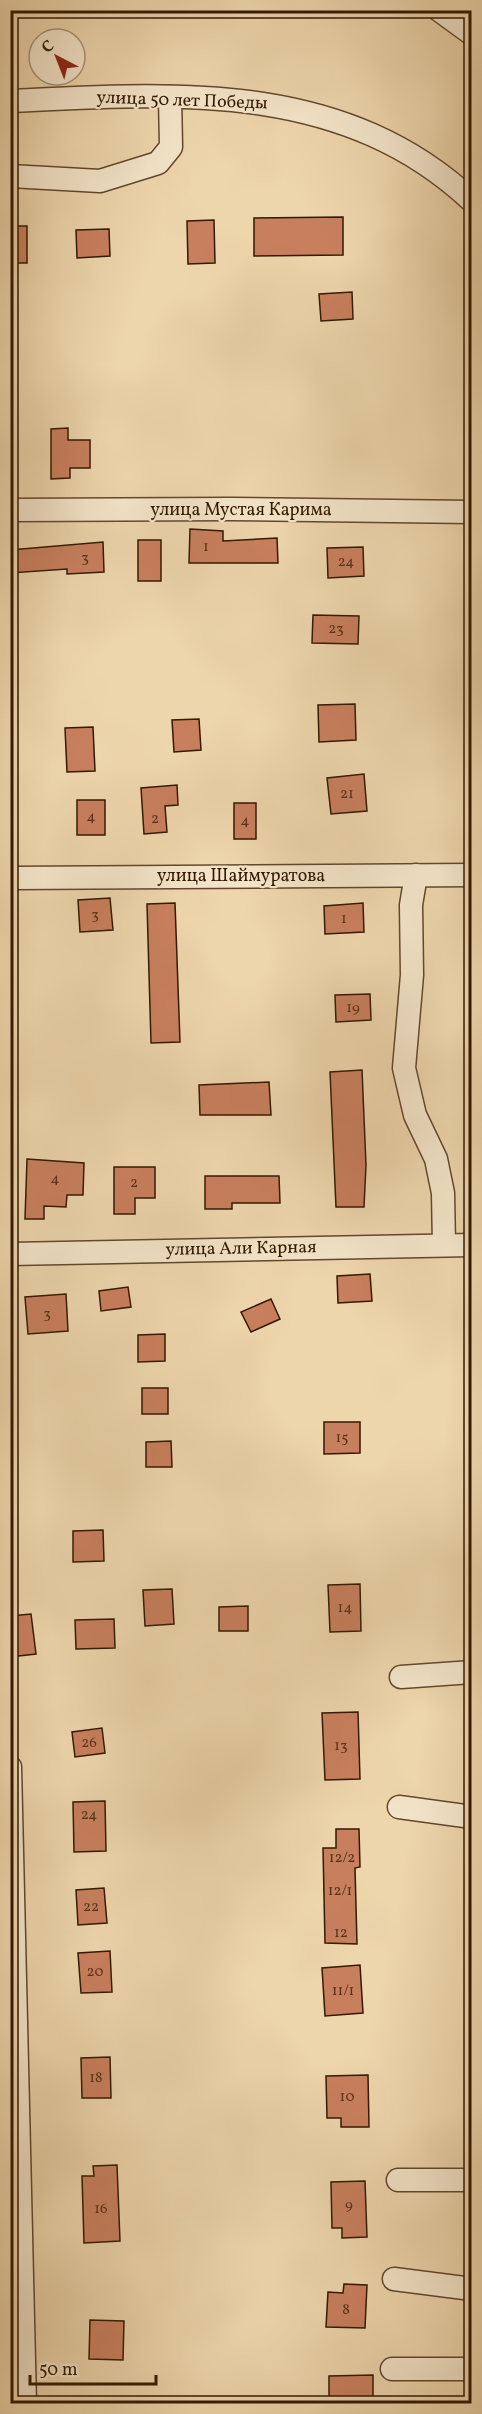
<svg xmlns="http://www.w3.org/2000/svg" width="482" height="2414" viewBox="0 0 482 2414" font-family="Vollkorn,serif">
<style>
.building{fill:#c87f5e;stroke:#331900;stroke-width:1.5}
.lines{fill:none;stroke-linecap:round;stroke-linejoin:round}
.minor-casing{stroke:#62482b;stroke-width:25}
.minor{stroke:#f3e4c9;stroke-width:22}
.labels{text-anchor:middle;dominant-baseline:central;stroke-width:4.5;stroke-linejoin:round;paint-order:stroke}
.number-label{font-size:15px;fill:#583218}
.street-label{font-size:18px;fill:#331900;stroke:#f3e4c9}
</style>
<rect width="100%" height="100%" fill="#edd5ac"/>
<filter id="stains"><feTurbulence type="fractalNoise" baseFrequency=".00333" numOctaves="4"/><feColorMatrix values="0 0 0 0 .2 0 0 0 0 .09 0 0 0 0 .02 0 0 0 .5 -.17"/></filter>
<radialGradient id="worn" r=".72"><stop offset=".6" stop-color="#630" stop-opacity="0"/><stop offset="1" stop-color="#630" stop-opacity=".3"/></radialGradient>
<!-- building -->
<g class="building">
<path d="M343,217V255L254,256V218Z"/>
<path d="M214,220L215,263L188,264L187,221Z"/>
<rect x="10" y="226" width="17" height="37"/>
<path d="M109,229L110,256L77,258L76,230Z"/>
<path d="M352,292L353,319L321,321L319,294Z"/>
<path d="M68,428V440H90V468H70V478L51,479V429Z"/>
<path d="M190,529L223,531V541L277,538L278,563H189Z"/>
<rect x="138" y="540" width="23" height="41"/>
<path d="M103,542L104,572L67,574V569L10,573V550Z"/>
<path d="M363,547L364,576L328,578L327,548Z"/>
<path d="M313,615L359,616L358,644L312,643Z"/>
<path d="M355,704L356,740L319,742L318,705Z"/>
<path d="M199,719L201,750L174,752L172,720Z"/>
<path d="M93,727L95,771L67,772L65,728Z"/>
<path d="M364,774L367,811L331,814L327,778Z"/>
<path d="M177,785L178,805L165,806L167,832L144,834L141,788Z"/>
<rect x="77" y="800" width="28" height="35"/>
<rect x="234" y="803" width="22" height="36"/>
<path d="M110,898L113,930L80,932L78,900Z"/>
<path d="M175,903L180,1042L151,1043L147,904Z"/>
<path d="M363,903L364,932L325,934L324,906Z"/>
<path d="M370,994L371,1020L336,1022L335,995Z"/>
<path d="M362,1070L366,1165L364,1207H336L330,1072Z"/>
<path d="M269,1082L271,1115H200L199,1085Z"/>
<path d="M27,1159L84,1163L83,1195H67L66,1207L44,1206V1219H25Z"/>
<path d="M114,1167H155V1198H135V1214H114Z"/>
<path d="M205,1176H279L280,1203H232V1209H205Z"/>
<path d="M370,1274L372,1301L338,1303L337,1276Z"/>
<path d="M128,1287L131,1307L101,1311L99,1291Z"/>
<path d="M66,1294L68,1331L28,1334L25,1297Z"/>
<path d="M271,1299L280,1319L251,1332L241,1312Z"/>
<path d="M165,1334V1361L138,1362V1335Z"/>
<rect x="142" y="1388" width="26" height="26"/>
<path d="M324,1422H360V1453L324,1454Z"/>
<path d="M171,1441L172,1467H146V1442Z"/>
<path d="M103,1530L104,1561L73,1562V1531Z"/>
<path d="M360,1584L361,1631L330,1632L328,1585Z"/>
<path d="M172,1589L174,1624L145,1626L143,1590Z"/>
<path d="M248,1606V1631H219V1607Z"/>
<path d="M31,1614L36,1654L10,1657V1616Z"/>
<path d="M114,1619L115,1648L76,1649L75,1620Z"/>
<path d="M358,1712L360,1779L325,1780L322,1713Z"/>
<path d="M102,1728L105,1753L75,1757L72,1732Z"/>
<path d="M105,1801L106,1851L74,1852L73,1802Z"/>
<path d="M336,1829H359L360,1867L355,1868L357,1944L325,1943L323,1848H336Z"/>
<path d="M104,1888L107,1923L78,1925L76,1890Z"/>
<path d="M110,1951L112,1992L81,1993L78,1953Z"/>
<path d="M360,1965L363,2013L325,2016L322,1968Z"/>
<path d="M110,2057L111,2098H82L81,2058Z"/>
<path d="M368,2075L369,2127H341V2118H327L326,2076Z"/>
<path d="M117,2165L120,2241L84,2243L82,2176H94L93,2166Z"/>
<path d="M365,2181L367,2237L342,2238V2228H332L331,2182Z"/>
<path d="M344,2284L367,2285L365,2328L326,2327L328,2292L343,2293Z"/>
<path d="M90,2320L124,2321L123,2360L89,2359Z"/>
<path d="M373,2375V2402L329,2403V2376Z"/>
</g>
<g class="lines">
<!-- minor casing -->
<g class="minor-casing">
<g id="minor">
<path d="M439,10L472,34"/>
<path d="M10,101C174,93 343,80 472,201"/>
<path d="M10,176L100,181L158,163L171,147L170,97"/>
<path d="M10,510L230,509L472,512"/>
<path d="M416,875L411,905L412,975L404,1068L415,1115L436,1159L443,1193L444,1245"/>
<path d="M10,878L472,875"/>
<path d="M10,1254L472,1245"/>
<path d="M401,1677L472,1672"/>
<path d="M10,1767L25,2404"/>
<path d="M399,1807L472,1817"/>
<path d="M398,2180H472"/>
<path d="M394,2279L472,2289"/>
<path d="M392,2369H472"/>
</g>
</g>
<!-- minor -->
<use href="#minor" class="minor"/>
</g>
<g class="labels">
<!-- number labels -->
<g class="number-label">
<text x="206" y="547">1</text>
<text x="85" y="558">3</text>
<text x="346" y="562">24</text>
<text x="336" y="629">23</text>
<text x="347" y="794">21</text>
<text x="91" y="817">4</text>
<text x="155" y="819">2</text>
<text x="245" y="821">4</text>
<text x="95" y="915">3</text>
<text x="344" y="919">1</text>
<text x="353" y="1008">19</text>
<text x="55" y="1179">4</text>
<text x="134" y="1183">2</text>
<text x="47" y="1314">3</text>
<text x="342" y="1438">15</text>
<text x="345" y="1608">14</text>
<text x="89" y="1743">26</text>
<text x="341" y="1746">13</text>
<text x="89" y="1815">24</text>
<text x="342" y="1858">12/2</text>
<text x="340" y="1891">12/1</text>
<text x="91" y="1907">22</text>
<text x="341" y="1933">12</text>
<text x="95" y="1972">20</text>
<text x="343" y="1991">11/1</text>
<text x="96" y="2078">18</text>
<text x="347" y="2097">10</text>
<text x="349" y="2205">9</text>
<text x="101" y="2209">16</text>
<text x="346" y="2310">8</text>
</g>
<!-- street labels -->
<g class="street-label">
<text transform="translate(182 101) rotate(2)">улица 50 лет Победы</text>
<text x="241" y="510">улица Мустая Карима</text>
<text x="241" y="876">улица Шаймуратова</text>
<text transform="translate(241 1249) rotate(-1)">улица Али Карная</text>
</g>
</g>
<!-- margin -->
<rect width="482" height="2414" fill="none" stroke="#edd5ac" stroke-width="36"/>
<rect x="12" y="12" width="458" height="2390" fill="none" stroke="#331900" stroke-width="3"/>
<rect x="18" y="18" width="446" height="2378" fill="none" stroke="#331900" stroke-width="1.5"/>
<!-- north arrow -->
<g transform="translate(57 57) rotate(318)"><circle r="28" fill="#f3e4c9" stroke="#a69379" stroke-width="1.5"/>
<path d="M0-4.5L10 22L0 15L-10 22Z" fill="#8f2418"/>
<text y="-9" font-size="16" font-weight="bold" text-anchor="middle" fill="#331900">С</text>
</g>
<!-- scale -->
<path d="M30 2375v9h126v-9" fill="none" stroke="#331900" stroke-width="3"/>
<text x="39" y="2375" font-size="18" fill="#331900" stroke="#f3e4c9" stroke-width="4.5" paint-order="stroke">50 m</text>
<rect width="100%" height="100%" filter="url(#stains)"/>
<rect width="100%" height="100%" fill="url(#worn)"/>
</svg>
